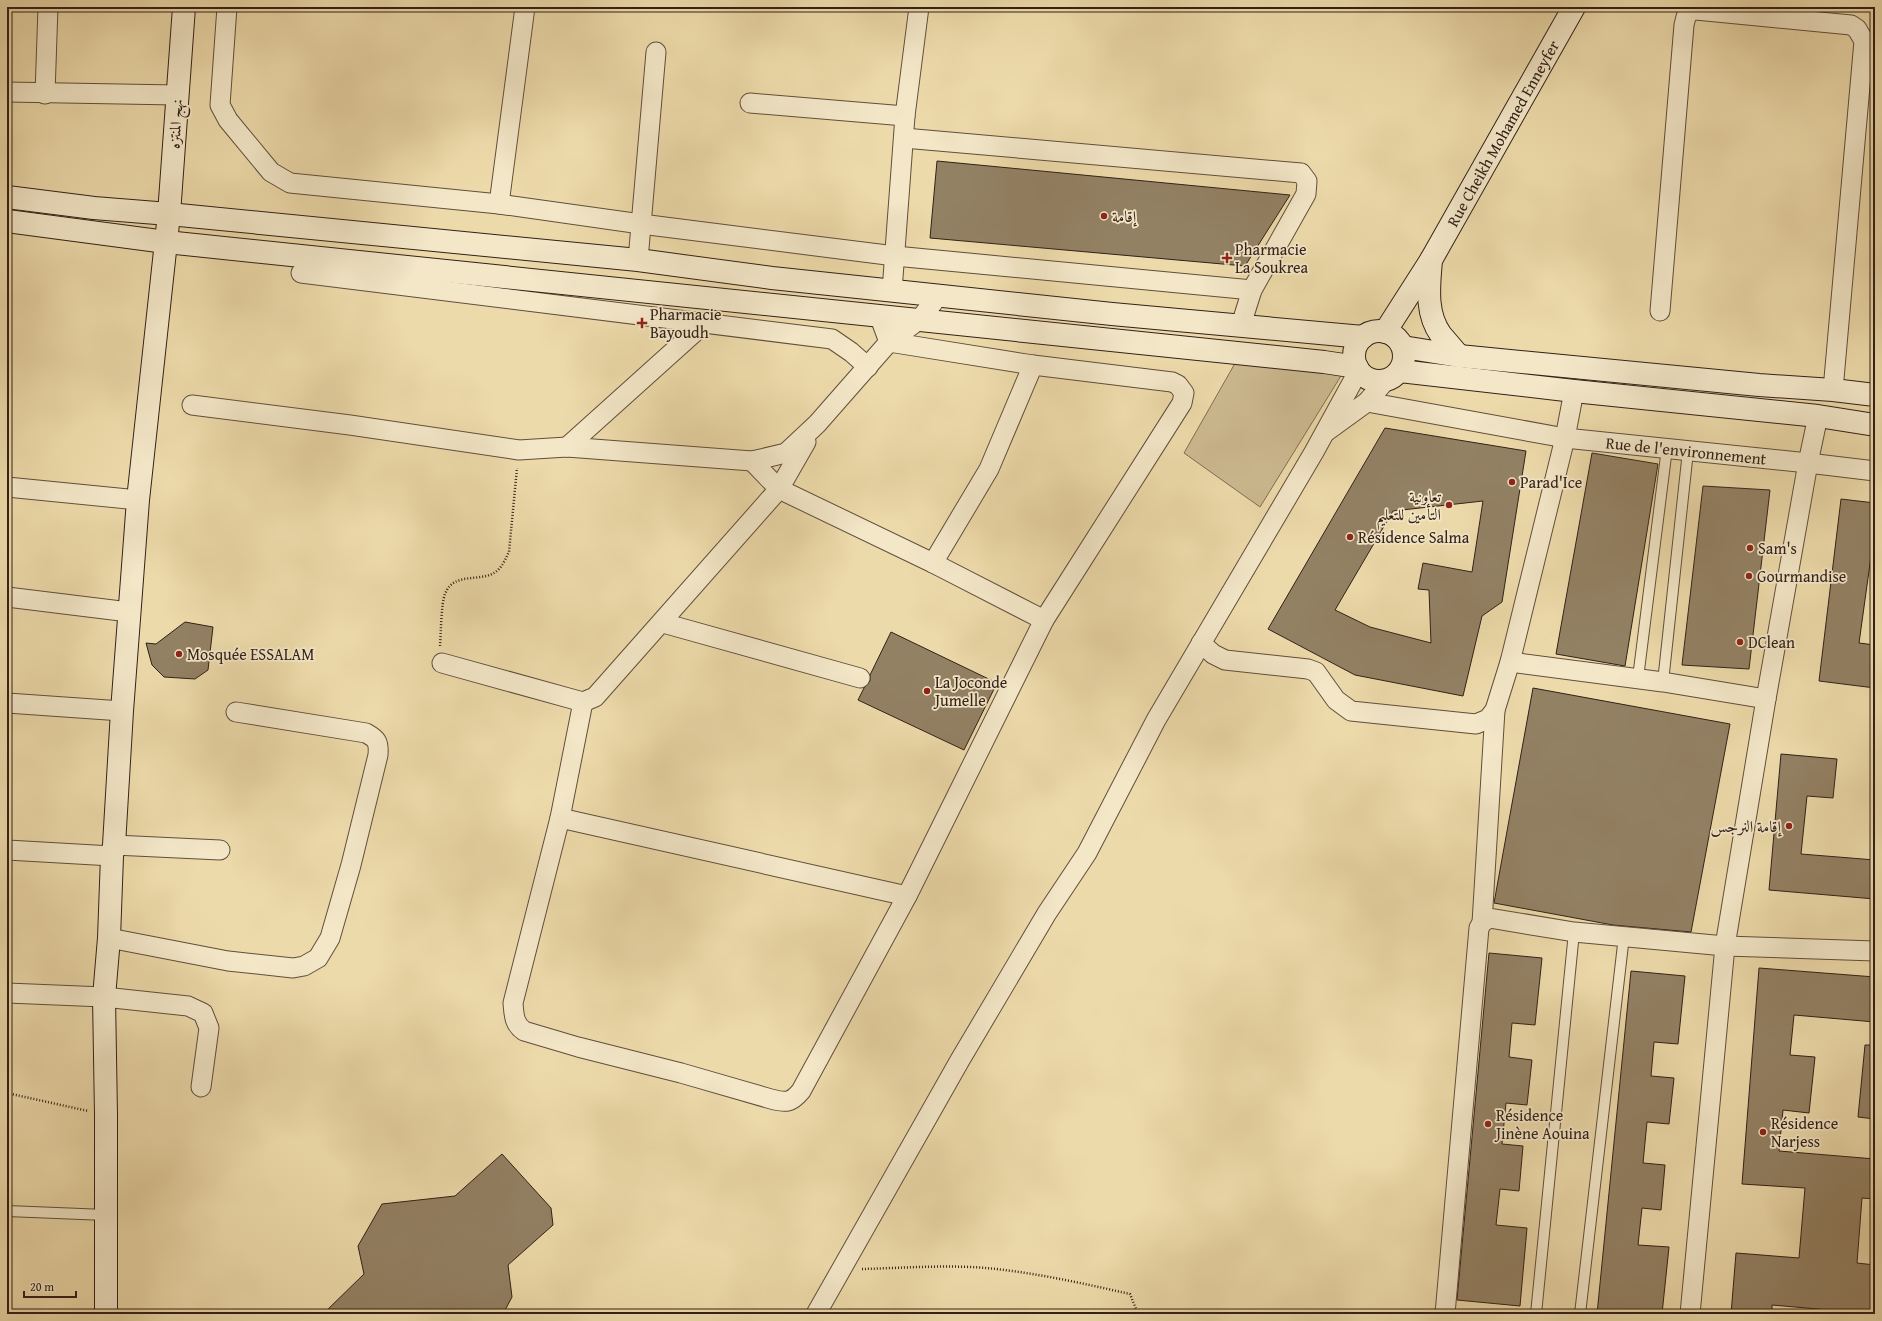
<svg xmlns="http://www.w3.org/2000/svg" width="1882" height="1321" viewBox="0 0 1882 1321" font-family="'Gentium Book Plus',Amiri,serif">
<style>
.green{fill:#cdba91;stroke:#806d54}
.building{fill:#938164;stroke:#322018;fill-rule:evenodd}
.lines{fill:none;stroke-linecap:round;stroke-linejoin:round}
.lane-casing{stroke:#614e3c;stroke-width:12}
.street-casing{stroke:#614e3c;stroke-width:21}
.secondary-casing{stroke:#322018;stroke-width:24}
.path{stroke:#322018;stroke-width:2.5;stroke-dasharray:1 2;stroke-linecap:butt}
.lane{stroke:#f3e7c8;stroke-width:10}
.street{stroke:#f3e7c8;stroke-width:19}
.secondary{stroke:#f3e7c8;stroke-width:22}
.poi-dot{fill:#8f2418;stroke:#f3e7c8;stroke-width:1.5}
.labels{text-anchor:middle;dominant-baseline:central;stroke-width:3.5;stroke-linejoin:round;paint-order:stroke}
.street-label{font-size:16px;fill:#322018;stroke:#f3e7c8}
.poi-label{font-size:16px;fill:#322018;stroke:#f3e7c8;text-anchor:start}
</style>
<rect width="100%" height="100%" fill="#eddaaa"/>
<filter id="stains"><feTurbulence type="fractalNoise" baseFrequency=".005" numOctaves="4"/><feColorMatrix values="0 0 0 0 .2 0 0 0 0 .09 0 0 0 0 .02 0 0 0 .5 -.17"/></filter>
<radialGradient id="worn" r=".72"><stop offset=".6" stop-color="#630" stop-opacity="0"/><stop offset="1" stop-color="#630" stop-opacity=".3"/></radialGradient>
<!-- green -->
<path class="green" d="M1238,358L1344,371L1260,507L1184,453Z"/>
<!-- building -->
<g class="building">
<path d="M937,161L1290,195L1245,266L930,238Z"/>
<path d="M1385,428L1526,451L1502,602L1482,616L1463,696L1355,675L1268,629ZM1483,501L1472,572L1423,563L1418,589L1429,590L1431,643L1370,627L1335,610L1393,511Z"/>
<path d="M1592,453L1658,464L1625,666L1556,654Z"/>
<path d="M1703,486L1770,490L1749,669L1682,665Z"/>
<path d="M1841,499L1875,503V542H1873L1859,643L1875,645V688L1819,681Z"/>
<path d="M185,622L213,627L208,670L195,679L164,677L152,665L146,643L156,644Z"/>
<path d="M891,632L997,683L964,750L858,700L864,688L870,681V675Z"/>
<path d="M1533,688L1730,724L1691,932L1613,925L1494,903Z"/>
<path d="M1781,754L1837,759L1833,798L1807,796L1801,854L1875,860V899L1769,890Z"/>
<path d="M1489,953L1542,958L1535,1025L1512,1023L1509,1057L1532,1060L1527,1105L1506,1103L1502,1144L1523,1146L1519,1191L1500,1189L1496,1225L1527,1228L1520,1306L1457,1300Z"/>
<path d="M1759,968L1875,977V1022L1794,1015L1790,1055L1815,1057L1809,1113L1783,1110L1779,1151L1875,1159V1199L1862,1198L1857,1263L1875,1265V1314L1772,1305V1314H1731L1736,1253L1799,1258L1805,1188L1742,1184Z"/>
<path d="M1631,971L1685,976L1678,1044L1654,1042L1651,1076L1674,1078L1669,1124L1647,1122L1643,1163L1665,1165L1661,1210L1642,1208L1638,1245L1669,1247L1662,1314H1597Z"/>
<path d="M1865,1045H1875V1119L1858,1117Z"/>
<path d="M502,1154L551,1208L553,1225L508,1265L512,1297L503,1314H323L364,1274L358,1246L382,1204L455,1196Z"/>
</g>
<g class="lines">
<!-- lane casing -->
<g class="lane-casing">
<g id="lane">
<path d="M1638,678L1667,448"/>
<path d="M1663,682L1688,451"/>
<path d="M7,1211L106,1215"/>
<path d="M1536,1314L1574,932"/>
<path d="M1580,1314L1624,936"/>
</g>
</g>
<!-- street casing -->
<g class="street-casing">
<g id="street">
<path d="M227,7L220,105L228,120L271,172L290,183L499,204L641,224L895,256L1252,290"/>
<path d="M7,92L177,95"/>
<path d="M45,94L48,7"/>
<path d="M750,103L905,116"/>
<path d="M904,138L1301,173L1307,181L1306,194L1252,290L1241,325"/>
<path d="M499,204L525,7"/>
<path d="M638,260L656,52"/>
<path d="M301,273L832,339L851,352L868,367"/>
<path d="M892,291L905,116L919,7"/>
<path d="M1660,311L1684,25L1686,17L1690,11L1696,10L1851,25L1857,29L1864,41L1833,390"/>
<path id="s1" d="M1367,402L1565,438L1808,463L1818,416"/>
<path d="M192,405L350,425L519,450L567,447L752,461"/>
<path d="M1327,431L1367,402L1386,380"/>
<path d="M806,442L779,489L933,563L1044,620"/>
<path d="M567,447L706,322"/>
<path d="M7,487L138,500"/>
<path d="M933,563L989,469L1033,365"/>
<path d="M7,597L129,612"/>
<path d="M663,623L860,678"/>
<path d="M1201,643L1213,654L1225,660L1308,669L1316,672L1336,700L1351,711L1476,724L1488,719L1495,710L1510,662L1565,438L1574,391"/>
<path d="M1510,662L1663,682L1766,699"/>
<path d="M442,663L583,702L595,697L779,489L752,461L786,453L817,424L889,342L920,319L939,295"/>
<path d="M583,702L560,818L513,1003C514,1015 514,1024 524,1031L578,1047L681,1073L771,1099C786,1103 791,1103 801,1091L907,896L1044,620L1182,403L1184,393L1178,385L1172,382L1033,365L889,342L879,315"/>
<path d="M7,703L122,711"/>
<path d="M560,818L907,896"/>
<path d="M114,845L220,850"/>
<path d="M7,850L112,856"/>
<path d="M1482,923L1495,710"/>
<path d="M109,938L228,961L293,968L304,966L318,958L330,938L351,865L378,755C379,742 377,739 366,733L236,712"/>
<path d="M7,993L104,997L188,1006L203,1013L209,1028L201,1087"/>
<path d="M816,1314L960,1060L1047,913L1087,853L1156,720L1314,452L1359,370"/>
<path d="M1445,1314L1479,928L1482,923L1489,918L1574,932L1725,946L1875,951"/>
<path d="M1690,1314L1725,946L1766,699L1808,463L1875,471"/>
</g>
</g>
<!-- secondary casing -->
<g class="secondary-casing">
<g id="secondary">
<path d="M7,197L94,208L169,214L638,260L772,278L1112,314L1363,337"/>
<path d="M7,221L166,242L1324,362L1357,367"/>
<path d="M1431,260C1429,285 1425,313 1441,335C1447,342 1453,349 1459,356"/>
<circle cx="1379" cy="356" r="25"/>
<path id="s2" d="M1385,332L1431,260L1574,7"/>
<path d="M1403,347L1459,356L1759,385L1833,390L1875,395"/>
<path d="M1400,371L1574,391L1818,416L1875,425"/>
<path d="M106,1314V1115L104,997L109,938L112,856L114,845L122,711L138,500L169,214L184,7"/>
</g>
</g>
<!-- path -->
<g class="path">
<path d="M440,646C441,634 441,604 445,594C454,570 483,584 498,570C503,565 506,558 509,552L517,468"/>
<path d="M7,1093L88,1111"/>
<path d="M862,1269C905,1268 954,1264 996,1269C1041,1274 1086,1284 1130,1294L1138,1314"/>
</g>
<!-- lane -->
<use href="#lane" class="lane"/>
<!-- street -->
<use href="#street" class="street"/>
<!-- secondary -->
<use href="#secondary" class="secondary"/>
</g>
<!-- markers -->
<g class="poi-dot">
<circle cx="1104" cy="216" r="4"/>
<path d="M1225 252h4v4h4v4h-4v4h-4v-4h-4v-4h4z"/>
<path d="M640 317h4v4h4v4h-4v4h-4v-4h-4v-4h4z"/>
<circle cx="1512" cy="482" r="4"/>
<circle cx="1449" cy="505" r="4"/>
<circle cx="1350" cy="537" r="4"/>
<circle cx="1750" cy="548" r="4"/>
<circle cx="1749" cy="576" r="4"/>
<circle cx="1740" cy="642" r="4"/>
<circle cx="179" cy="654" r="4"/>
<circle cx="927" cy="691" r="4"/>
<circle cx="1789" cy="826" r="4"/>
<circle cx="1488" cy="1124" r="4"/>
<circle cx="1763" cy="1132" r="4"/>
</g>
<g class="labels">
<!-- street labels -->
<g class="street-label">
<text transform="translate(175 124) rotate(-86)">نهج المنتزه</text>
<text stroke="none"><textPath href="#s2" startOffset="231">Rue Cheikh Mohamed Enneyfer</textPath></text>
<text stroke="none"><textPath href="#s1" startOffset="323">Rue de l'environnement</textPath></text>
</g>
<!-- poi labels -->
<g class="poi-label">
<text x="1112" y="216">إقامة</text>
<text x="1235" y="249">Pharmacie<tspan x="1235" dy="18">La Soukrea</tspan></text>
<text x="650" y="314">Pharmacie<tspan x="650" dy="18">Bayoudh</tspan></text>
<text x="1520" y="482">Parad'Ice</text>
<text x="1441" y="496" text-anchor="end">تعاونية<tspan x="1441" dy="18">التأمين للتعليم</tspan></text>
<text x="1358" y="537">Résidence Salma</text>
<text x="1758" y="548">Sam's</text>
<text x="1757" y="576">Gourmandise</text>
<text x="1748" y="642">DClean</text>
<text x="187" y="654">Mosquée ESSALAM</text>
<text x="935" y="682">La Joconde<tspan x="935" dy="18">Jumelle</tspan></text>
<text x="1781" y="826" text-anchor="end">إقامة النرجس</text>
<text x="1496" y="1115">Résidence<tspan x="1496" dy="18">Jinène Aouina</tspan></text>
<text x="1771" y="1123">Résidence<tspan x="1771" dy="18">Narjess</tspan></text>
</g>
</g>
<!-- margin -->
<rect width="1882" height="1321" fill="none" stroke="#eddaaa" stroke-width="24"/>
<rect x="8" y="8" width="1866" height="1305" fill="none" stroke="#322018" stroke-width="2"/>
<rect x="12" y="12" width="1858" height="1297" fill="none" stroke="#322018"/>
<!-- scale -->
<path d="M24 1291v6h52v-6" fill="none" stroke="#322018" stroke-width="2"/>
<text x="30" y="1291" font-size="12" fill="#322018" stroke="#f3e7c8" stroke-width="3" paint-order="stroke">20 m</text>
<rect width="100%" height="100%" filter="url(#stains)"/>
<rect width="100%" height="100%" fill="url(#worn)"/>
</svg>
